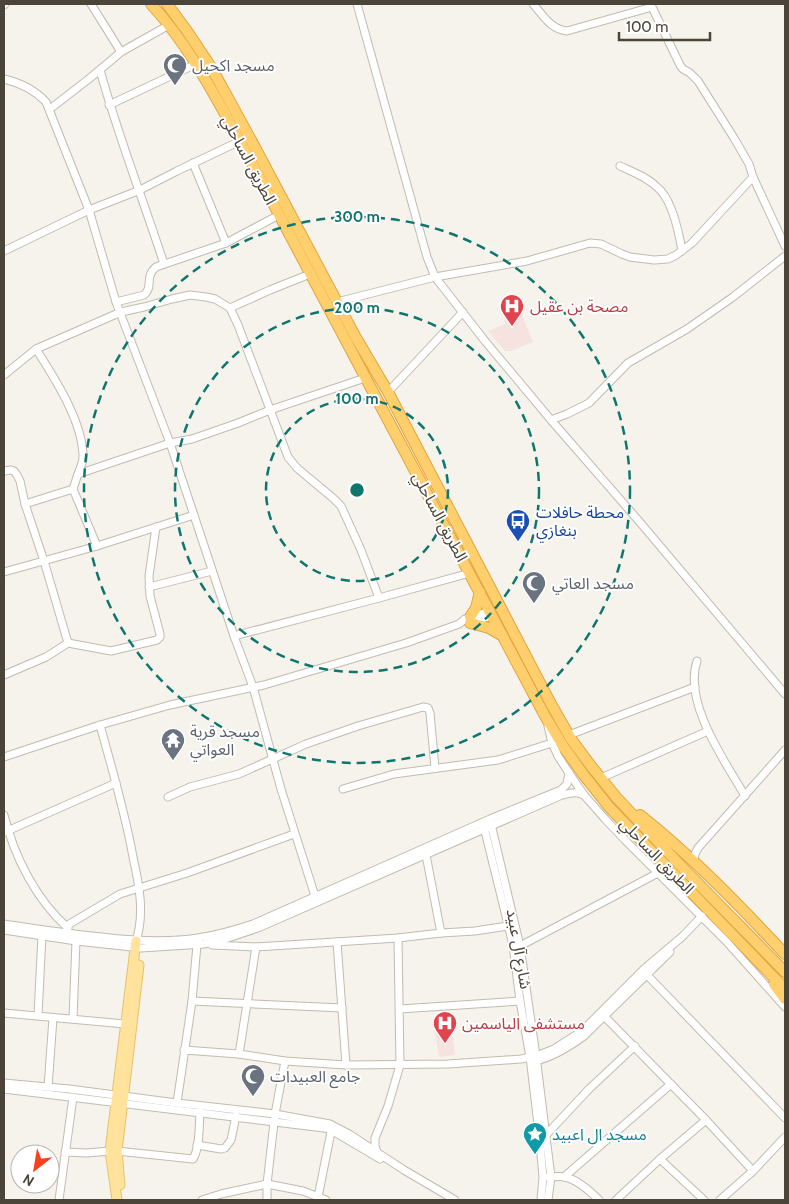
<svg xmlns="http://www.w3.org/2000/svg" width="789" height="1204" viewBox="0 0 789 1204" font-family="Cabin,'Noto Sans Arabic',sans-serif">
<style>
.medical{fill:#f6e3e0}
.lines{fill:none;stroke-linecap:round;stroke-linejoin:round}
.minor-casing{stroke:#c2bbae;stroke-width:9}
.major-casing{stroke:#e6c16a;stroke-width:11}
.highway-casing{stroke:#e0a43c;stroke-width:12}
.minor{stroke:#fff;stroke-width:7}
.major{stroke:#ffe39c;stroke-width:9}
.highway{stroke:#ffcf6e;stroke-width:10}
.ring{fill:none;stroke:#0f766e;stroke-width:2.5;stroke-dasharray:9 6}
.labels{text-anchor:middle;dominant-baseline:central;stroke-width:4;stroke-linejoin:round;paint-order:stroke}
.worship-label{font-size:16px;fill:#5b616d;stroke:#fff;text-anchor:start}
.street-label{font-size:16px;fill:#4b4439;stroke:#fff}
.health-label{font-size:16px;fill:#be3a42;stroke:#fff;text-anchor:start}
.transit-label{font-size:16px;fill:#164399;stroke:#fff;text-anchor:start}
.culture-label{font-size:16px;fill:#0d838f;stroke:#fff;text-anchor:start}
.centre{fill:#0f766e;stroke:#fff;stroke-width:2.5}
.ring-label{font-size:15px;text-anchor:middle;font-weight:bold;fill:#0f766e;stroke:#fff;stroke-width:4;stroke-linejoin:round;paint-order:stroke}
</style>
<rect width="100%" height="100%" fill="#f6f3ec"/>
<!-- medical -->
<g class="medical">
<path d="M520,310L533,342L511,351H505L488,331L505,324L504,320L514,317L513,313Z"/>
<path d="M452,1030L455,1055L439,1057L435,1032Z"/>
</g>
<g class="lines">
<!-- minor casing -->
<g class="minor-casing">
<g id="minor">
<path d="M91,4L121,52"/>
<path d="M357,4L427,257L435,277L485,341L551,420L638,520L785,694"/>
<path d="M533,4C543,15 550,29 567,31L652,7L680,65L683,69L690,73L698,81L734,138L749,164L753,177L785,246"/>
<path d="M4,5L5,4"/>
<path d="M100,70C118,136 143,199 164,264"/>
<path d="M4,79C21,83 34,89 46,102L89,210L116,302L170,443L234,636L253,687L281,789L315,896"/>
<path d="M109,105L196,64"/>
<path d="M50,109L90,78L121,52L169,25"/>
<path d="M193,163L226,243"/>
<path d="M620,166C633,172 647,177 657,187C672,199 679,233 682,251"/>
<path d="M4,251L89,210L140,190L177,171L240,141"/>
<path d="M116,302L144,295C154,286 144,277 156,267L226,243L279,215"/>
<path d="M337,302L435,277L527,261L590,243L601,244L622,254L630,257L654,260L668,259L676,255L692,243L753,177"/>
<path d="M230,308L270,290L310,274"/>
<path d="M36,349C55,379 84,423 83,459C82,464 80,469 78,474"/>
<path d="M4,375L36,349L121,312L144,307L172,299L190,295L206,297L215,299L230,308L238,325L288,457L297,468L333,498L341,506L361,550L379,598"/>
<path d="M388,392L463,312"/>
<path d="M551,420L567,414L589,403L628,363L687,329L733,297L785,256"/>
<path d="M4,471L11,470L14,471L17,475L20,481L25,504L44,561L68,643"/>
<path d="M73,489L97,546"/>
<path d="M25,504L73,489L78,474L170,443L192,439L238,423L270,410L365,378"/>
<path d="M4,572L97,546L194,515"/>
<path d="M149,587L212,571"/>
<path d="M471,622L492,616"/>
<path d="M234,636L379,598L470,573"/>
<path d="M697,661C683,703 725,761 745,796"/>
<path d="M4,675L46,657L68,643L111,651L157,640L160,637V634L150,596L149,576L156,527"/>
<path d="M100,725C112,769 125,812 133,857C139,884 145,914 136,941"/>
<path d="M548,726L552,743L558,756L569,773L584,795L605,819L626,841L727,942L785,1007"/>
<path d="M569,735L695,687"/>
<path d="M4,757L100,725L170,705L264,685L406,643L459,624L465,619L490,611"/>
<path d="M601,778L708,731"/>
<path d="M343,789L394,774L498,760L552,743"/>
<path d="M168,797L190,787L239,774L306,744L358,726L423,707L428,708L430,713L435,768"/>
<path d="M4,815C14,856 36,900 68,928"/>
<path d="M491,824L520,946L536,1056L551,1177L548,1200"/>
<path d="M484,827L513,945L520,1001L530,1057L539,1133L543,1177L541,1200"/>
<path d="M5,832L116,783"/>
<path d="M426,855L441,933"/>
<path d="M694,861L695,854L698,848L785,750"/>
<path d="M4,924C37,929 69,934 102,937C134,941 166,943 198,938C217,935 235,930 253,924L490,819L561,790L567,784L569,773"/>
<path d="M66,926L120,894L187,873L294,834"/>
<path d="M4,930L76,941L141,948L204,944L225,939L258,928L562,795C571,793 576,791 584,795"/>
<path d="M337,942L346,1065"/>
<path d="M212,945L256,947L398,938L441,933L475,931L508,926"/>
<path d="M520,946L658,873"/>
<path d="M647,975L785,1118"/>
<path d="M192,1001L342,1008"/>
<path d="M400,1009L520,1001"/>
<path d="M4,1013L125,1024"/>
<path d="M38,1015L42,935"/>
<path d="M604,1016L706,1120L753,1171"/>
<path d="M73,1019L76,941"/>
<path d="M184,1050L239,1054L285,1061L346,1065L448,1064L521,1059L536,1056L554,1049L582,1031L644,969L683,936L702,916"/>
<path d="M239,1054L256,947"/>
<path d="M534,1061C552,1058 569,1047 584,1036L670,952"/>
<path d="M4,1083L69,1089L177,1103L275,1114L330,1124L349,1134L404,1170L455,1200"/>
<path d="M48,1087L53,1018"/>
<path d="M4,1089L324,1128L331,1130L380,1159"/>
<path d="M177,1103L192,1001L197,945"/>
<path d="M546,1135L589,1089L635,1046"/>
<path d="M197,1145L221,1149L225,1148L231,1140L236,1116"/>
<path d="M117,1151L193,1159C200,1148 199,1125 200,1112"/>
<path d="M65,1152L87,1153L110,1151"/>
<path d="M377,1152L375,1146V1138L388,1106L400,1065L398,938"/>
<path d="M660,1159L704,1200"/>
<path d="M548,1177C553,1177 559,1176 565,1177C578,1180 590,1191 599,1200"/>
<path d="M564,1177L671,1084"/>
<path d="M59,1200L73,1097"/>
<path d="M202,1200L221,1194L267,1184L303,1191L326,1200"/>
<path d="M267,1200V1184L275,1114L285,1061"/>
<path d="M320,1200L318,1197L332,1127"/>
<path d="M616,1200L660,1159L706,1120"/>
<path d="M720,1200L753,1171L785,1137"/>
</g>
</g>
<!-- major casing -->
<g class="major-casing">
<g id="major">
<path d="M120,1185L117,1151L139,965"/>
<path d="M117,1200L110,1151L136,941"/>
</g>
</g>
<!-- highway casing -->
<g class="highway-casing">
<g id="highway">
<path d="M151,4C188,44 214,94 240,141L545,716L563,746L583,774L610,808L785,989"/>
<path d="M167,4L187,31L211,67L251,140L355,336L388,392L551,704L571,739L591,766L616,797L680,865L785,972"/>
<path d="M470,617L476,608L480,592"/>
<path d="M470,623L489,628L503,636"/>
<path d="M640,815C693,857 739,905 785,954"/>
<path d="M774,984L785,999"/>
</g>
</g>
<!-- minor -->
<use href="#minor" class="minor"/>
<!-- major -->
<use href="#major" class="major"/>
<!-- highway -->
<use href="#highway" class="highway"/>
</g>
<!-- distance rings -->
<g class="ring">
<circle cx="357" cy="490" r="91"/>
<circle cx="357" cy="490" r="182"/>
<circle cx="357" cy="490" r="273"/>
</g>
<!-- icons -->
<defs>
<g id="mosque-pin" transform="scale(1.25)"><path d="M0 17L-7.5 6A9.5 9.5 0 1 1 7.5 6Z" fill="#6b7280" stroke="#fff"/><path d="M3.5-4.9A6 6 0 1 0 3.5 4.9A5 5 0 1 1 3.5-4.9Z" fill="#fff"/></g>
<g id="hospital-pin" transform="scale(1.25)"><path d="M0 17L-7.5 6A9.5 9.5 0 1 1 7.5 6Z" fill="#e0444e" stroke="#fff"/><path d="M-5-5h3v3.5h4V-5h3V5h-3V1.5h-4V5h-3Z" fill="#fff"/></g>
<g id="bus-pin" transform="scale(1.25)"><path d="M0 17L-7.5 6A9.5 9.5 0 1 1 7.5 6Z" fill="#1a4fb4" stroke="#fff"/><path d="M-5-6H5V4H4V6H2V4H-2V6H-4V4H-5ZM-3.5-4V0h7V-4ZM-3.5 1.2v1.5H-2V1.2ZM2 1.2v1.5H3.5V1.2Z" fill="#fff"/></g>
<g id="temple-pin" transform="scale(1.25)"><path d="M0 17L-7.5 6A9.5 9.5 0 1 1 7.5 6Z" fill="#6b7280" stroke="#fff"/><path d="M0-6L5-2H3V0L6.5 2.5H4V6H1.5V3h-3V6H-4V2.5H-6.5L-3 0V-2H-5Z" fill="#fff"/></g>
<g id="sight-pin" transform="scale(1.25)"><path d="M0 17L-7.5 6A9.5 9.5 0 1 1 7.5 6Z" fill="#0f9aa8" stroke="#fff"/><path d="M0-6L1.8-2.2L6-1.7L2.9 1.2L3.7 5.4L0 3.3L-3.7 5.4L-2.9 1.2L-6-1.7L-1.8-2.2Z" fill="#fff"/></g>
</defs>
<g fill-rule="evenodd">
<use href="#mosque-pin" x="175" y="65"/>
<use href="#hospital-pin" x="512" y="306"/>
<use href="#bus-pin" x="518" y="521"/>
<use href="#mosque-pin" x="534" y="583"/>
<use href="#temple-pin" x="173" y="740"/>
<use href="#hospital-pin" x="445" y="1023"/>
<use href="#mosque-pin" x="253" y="1076"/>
<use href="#sight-pin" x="535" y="1134"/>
</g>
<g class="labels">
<!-- worship labels -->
<g class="worship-label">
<text x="192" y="65">مسجد اكحيل</text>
<text x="552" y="583">مسجد العاتي</text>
<text x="190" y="731">مسجد قرية<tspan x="190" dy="18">العواتي</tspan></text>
<text x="270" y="1076">جامع العبيدات</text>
</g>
<!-- street labels -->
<g class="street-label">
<text transform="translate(249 160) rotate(62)">الطريق الساحلي</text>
<text transform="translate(440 517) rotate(62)">الطريق الساحلي</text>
<text transform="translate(657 856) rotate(46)">الطريق الساحلي</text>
<text transform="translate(519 949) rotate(80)">شارع آل عبيد</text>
</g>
<!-- health labels -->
<g class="health-label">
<text x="530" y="306">مصحة بن عقيل</text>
<text x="462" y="1023">مستشفى الياسمين</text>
</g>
<!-- transit labels -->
<g class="transit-label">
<text x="536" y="512">محطة حافلات<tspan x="536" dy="18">بنغازي</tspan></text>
</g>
<!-- culture labels -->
<g class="culture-label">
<text x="552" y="1134">مسجد ال اعبيد</text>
</g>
</g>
<circle cx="357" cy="490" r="8" class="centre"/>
<g class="ring-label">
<text x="357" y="222">300 m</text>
<text x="357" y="313">200 m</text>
<text x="357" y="404">100 m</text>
</g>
<!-- border -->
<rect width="789" height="1204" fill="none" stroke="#4b4439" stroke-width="10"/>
<!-- north arrow -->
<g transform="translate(35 1169) rotate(211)"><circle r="24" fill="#ffffff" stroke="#b7b4b0"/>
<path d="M0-4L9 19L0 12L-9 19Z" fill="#fc3f1d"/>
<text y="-8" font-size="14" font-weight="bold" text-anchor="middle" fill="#4b4439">N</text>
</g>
<!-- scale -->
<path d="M619 32v8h91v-8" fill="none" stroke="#4b4439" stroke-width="2.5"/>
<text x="626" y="32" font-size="15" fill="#4b4439" stroke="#ffffff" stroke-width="4" paint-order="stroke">100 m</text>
</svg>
